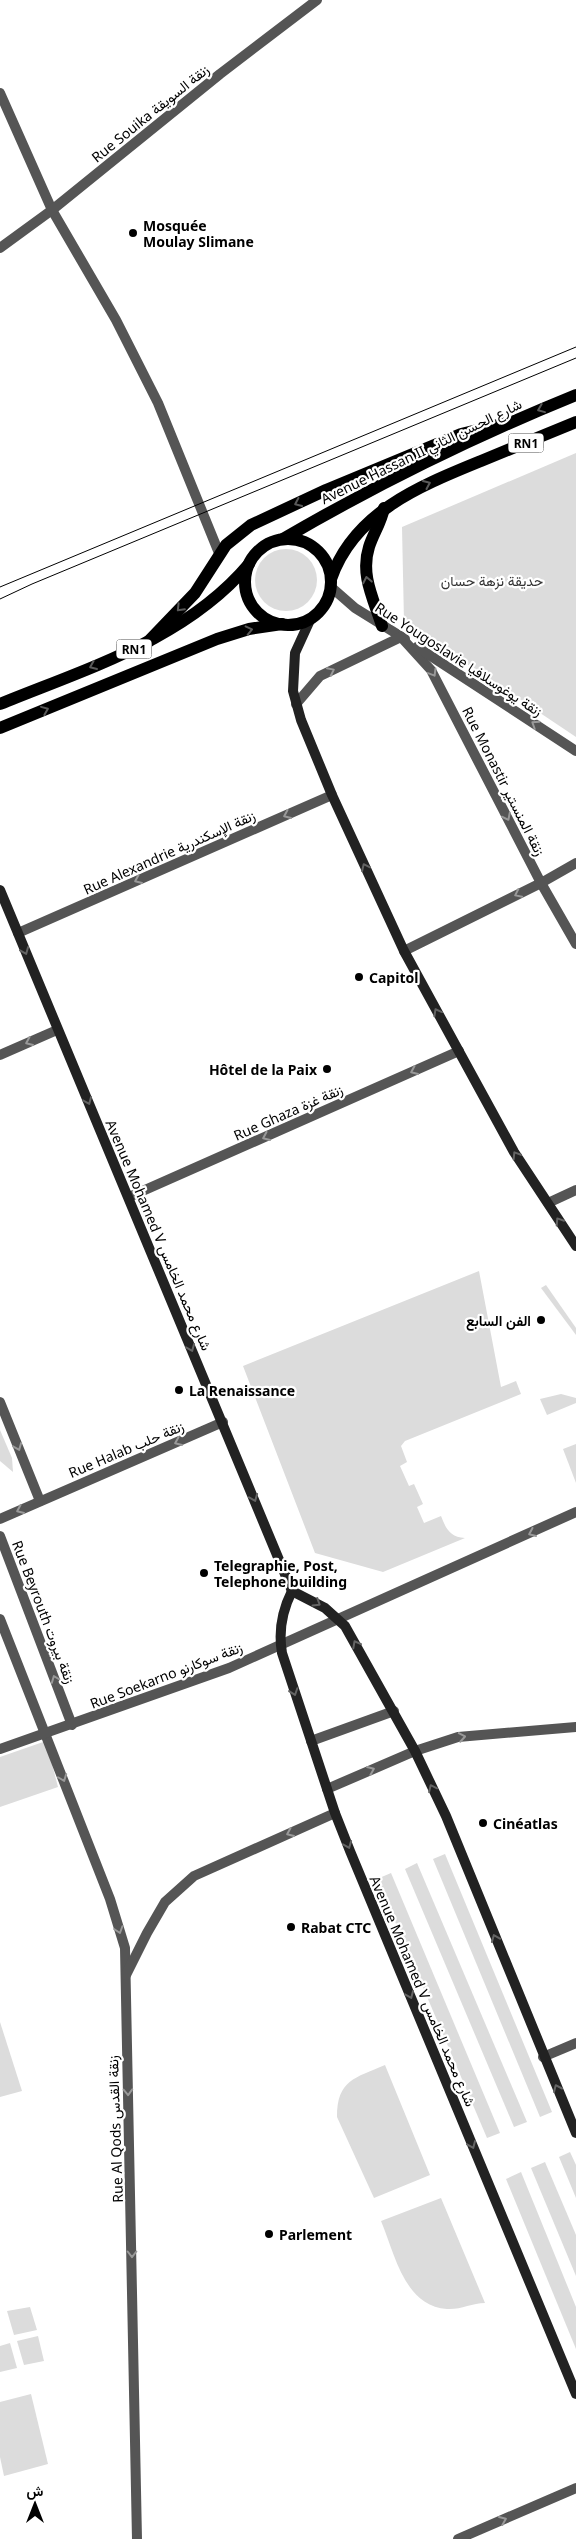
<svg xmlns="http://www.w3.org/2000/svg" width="576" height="2539" viewBox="0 0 576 2539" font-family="'Noto Sans',Vazirmatn,sans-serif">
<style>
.green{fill:#dcdcdc}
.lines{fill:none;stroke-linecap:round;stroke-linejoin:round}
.minor{stroke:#555;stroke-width:10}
.tertiary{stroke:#555;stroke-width:10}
.secondary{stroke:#222;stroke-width:10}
.primary{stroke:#000;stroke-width:12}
.tram{stroke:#000;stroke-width:1}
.oneway{stroke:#595959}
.oneway2{stroke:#999}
.oneway3{stroke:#646464}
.poi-dot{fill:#000;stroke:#fff;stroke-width:2}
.labels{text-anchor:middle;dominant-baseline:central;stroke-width:4.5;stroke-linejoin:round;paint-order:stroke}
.shield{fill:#fff;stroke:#4c4c4c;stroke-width:1}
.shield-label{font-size:12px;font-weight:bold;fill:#000}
.street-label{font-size:14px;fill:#000;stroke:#fff}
.poi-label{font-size:14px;font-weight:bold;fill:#000;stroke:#fff;text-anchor:start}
.park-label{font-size:14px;fill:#333;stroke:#fff}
</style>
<rect width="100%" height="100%" fill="#fff"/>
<!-- green -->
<g class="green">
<path d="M576,453V737L404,622L402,527Z"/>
<circle cx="286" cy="580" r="31"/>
<path d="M479,1271L501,1387L516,1381L521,1394L405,1441L401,1446L407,1462L400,1466L409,1486L414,1484L423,1504L417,1507L424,1523L441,1516C446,1529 450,1537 465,1538L383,1572L315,1553L243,1366Z"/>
<path d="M546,1285L576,1328V1335L541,1288Z"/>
<path d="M561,1394L576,1398V1403L547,1415L540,1399Z"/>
<path d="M0,1430L12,1458L13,1472L0,1461Z"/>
<path d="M576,1444V1483L563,1449Z"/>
<path d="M46,1741L58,1787L0,1807V1757Z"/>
<path d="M445,1854L552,2112L540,2117L433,1859Z"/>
<path d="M417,1863L527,2122L514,2127L405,1869Z"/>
<path d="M391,1873L500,2133L487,2138L377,1879Z"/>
<path d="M0,2022L22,2091L0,2097Z"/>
<path d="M385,2065L430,2175L374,2198L337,2117C337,2080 355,2078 385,2065Z"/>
<path d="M570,2152L576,2165V2198L559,2157Z"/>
<path d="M545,2162L576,2235V2276L531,2168Z"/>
<path d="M521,2172L576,2307V2349L506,2179Z"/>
<path d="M441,2198L485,2303C472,2303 460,2310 447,2309C404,2306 395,2254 381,2221Z"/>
<path d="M30,2307L37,2330L14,2335L7,2311Z"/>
<path d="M38,2336L44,2361L24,2365L17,2341Z"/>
<path d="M10,2343L17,2368L0,2372V2346Z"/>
<path d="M31,2394L48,2464L4,2476L0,2457V2402Z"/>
</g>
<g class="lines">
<!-- minor -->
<g class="minor">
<path d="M0,93L52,210L116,320L158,403L219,553"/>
<path d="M0,248L52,210L220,74L317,0"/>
<path d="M331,587L355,608L405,639"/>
<path d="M401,637L431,670L541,883L576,944"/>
<path d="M417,647L576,751"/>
<path d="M296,704L320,676L401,637"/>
<path d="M18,933L332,795"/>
<path d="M404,951L541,883L576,863"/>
<path d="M0,1055L57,1030"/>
<path d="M129,1197L459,1051"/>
<path d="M548,1203L576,1190"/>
<path d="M0,1402L40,1501"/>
<path d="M0,1519L223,1422"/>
<path d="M0,1536L72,1725"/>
<path d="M0,1619L110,1899L125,1948L137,2539"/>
<path d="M311,1741L394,1711"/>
<path d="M327,1789L415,1751L458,1737L576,1727"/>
<path d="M126,1975L147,1933L165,1902L194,1876L335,1813"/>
<path d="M543,2057L576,2043"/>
<path d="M458,2539L576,2488"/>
</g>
<!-- tertiary -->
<path class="tertiary" d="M0,1749L229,1668L576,1512"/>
<!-- secondary -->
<g class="secondary">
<path d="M311,618L295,653L293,691L301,720L332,795L404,951L514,1152L576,1246"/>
<path d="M0,890L292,1591L325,1608L345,1626L415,1751L446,1816L576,2133"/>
<path d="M292,1591C282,1611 278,1630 282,1653L335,1813L350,1851L576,2394"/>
</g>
<!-- primary -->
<g class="primary">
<path d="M283,539C377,484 475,436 576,395"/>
<circle cx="288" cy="582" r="43"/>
<path d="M331,579C354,512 420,486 481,461C513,448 544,435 576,422"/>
<path d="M382,626C374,600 360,575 369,547C373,534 381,523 384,508"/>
<path d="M148,642L195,593L226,545L251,525L326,490L461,434L506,423"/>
<path d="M0,704C88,668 186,639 249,564"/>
<path d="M0,728L217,639L249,629L282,624"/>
</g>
<!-- tram -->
<g class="tram">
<path d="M0,587L576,347"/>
<path d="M0,599L32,584L576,358"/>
</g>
</g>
<!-- one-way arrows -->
<defs><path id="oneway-chevron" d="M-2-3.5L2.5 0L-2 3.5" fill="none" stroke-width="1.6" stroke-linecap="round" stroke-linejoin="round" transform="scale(1.25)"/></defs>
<g class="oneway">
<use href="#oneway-chevron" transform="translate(541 409) rotate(158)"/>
<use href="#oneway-chevron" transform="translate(427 484) rotate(-24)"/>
<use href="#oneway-chevron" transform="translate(298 503) rotate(155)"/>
<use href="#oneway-chevron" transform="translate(367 580) rotate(-101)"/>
<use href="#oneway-chevron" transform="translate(180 608) rotate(134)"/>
<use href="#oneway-chevron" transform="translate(249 630) rotate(-13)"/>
<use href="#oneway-chevron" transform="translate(93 666) rotate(157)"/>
<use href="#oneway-chevron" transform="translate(45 710) rotate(-22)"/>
</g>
<g class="oneway2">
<use href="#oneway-chevron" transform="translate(331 671) rotate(-26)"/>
<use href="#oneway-chevron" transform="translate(433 673) rotate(59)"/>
<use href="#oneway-chevron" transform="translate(535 724) rotate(-147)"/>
<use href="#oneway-chevron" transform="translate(287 815) rotate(156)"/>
<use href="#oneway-chevron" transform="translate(507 817) rotate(63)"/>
<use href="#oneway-chevron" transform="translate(138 880) rotate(156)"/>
<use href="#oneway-chevron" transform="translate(518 894) rotate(154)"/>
<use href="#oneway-chevron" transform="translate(29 1042) rotate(156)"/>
<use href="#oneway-chevron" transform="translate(414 1071) rotate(156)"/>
<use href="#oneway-chevron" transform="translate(266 1137) rotate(156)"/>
<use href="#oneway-chevron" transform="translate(178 1442) rotate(157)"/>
<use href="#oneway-chevron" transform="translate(18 1447) rotate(68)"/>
<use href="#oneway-chevron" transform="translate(20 1510) rotate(156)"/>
<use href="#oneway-chevron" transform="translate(532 1533) rotate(156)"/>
<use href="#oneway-chevron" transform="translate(55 1679) rotate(-111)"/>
<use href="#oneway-chevron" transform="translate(462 1737) rotate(-10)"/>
<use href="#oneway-chevron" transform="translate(371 1770) rotate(-23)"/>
<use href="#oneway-chevron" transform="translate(63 1778) rotate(69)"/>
<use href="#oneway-chevron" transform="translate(290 1833) rotate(156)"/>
<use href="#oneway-chevron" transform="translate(119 1930) rotate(72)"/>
<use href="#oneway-chevron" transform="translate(128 2092) rotate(88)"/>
<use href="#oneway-chevron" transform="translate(132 2254) rotate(90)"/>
<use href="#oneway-chevron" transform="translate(503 2520) rotate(-23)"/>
</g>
<g class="oneway3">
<use href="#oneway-chevron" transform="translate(365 867) rotate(-115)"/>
<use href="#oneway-chevron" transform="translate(25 951) rotate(68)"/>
<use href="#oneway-chevron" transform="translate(437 1012) rotate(-119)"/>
<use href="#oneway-chevron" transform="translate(88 1101) rotate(67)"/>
<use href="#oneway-chevron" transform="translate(516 1155) rotate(-122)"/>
<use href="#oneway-chevron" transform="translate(559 1221) rotate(-123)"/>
<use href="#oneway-chevron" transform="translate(191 1348) rotate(68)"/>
<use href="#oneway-chevron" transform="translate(254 1498) rotate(68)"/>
<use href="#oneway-chevron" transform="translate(317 1603) rotate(32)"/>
<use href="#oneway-chevron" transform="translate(356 1644) rotate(-118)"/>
<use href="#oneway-chevron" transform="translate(294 1692) rotate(71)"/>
<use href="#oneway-chevron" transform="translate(432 1788) rotate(-115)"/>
<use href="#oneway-chevron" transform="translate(348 1845) rotate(68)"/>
<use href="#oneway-chevron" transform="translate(495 1938) rotate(-112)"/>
<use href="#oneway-chevron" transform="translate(410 1995) rotate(67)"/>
<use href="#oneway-chevron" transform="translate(557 2088) rotate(-114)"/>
<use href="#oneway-chevron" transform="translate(472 2145) rotate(67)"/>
</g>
<!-- markers -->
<g class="poi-dot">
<circle cx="133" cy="233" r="5"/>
<circle cx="359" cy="977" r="5"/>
<circle cx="327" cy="1069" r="5"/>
<circle cx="541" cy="1320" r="5"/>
<circle cx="179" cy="1390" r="5"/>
<circle cx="204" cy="1573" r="5"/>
<circle cx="483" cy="1823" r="5"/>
<circle cx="291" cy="1927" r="5"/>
<circle cx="269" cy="2234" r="5"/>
</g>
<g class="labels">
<!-- shield labels -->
<g class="shield">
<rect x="508.5" y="433.5" width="35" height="19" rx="4"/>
<rect x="116.5" y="639.5" width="35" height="19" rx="4"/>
</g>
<g class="shield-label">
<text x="526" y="443">RN1</text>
<text x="134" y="649">RN1</text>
</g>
<!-- street labels -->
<g class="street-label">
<text transform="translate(150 113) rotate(-39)">Rue Souika زنقة السويقة</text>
<text transform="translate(421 451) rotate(-26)">Avenue Hassan II شارع الحسن الثاني</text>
<text transform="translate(459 659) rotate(33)">Rue Yougoslavie زنقة يوغوسلافيا</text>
<text transform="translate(504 781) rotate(63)">Rue Monastir زنقة المنستير</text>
<text transform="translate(169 852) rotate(-24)">Rue Alexandrie زنقة الإسكندرية</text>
<text transform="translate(288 1112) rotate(-24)">Rue Ghaza زنقة غزة</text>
<text transform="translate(159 1235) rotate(67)">Avenue Mohamed V شارع محمد الخامس</text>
<text transform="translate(126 1449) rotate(-23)">Rue Halab زنقة حلب</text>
<text transform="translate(44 1612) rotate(69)">Rue Beyrouth زنقة بيروت</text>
<text transform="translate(166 1675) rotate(-21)">Rue Soekarno زنقة سوكارنو</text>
<text transform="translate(423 1991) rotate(67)">Avenue Mohamed V شارع محمد الخامس</text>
<text transform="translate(115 2129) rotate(-92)">Rue Al Qods زنقة القدس</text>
</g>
<!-- poi labels -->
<g class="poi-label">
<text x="143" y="225">Mosquée<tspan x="143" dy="16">Moulay Slimane</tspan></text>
<text x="369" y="977">Capitol</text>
<text x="317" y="1069" text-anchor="end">Hôtel de la Paix</text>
<text x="531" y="1320" text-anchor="end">الفن السابع</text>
<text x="189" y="1390">La Renaissance</text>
<text x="214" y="1565">Telegraphie, Post,<tspan x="214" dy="16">Telephone building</tspan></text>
<text x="493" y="1823">Cinéatlas</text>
<text x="301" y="1927">Rabat CTC</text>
<text x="279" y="2234">Parlement</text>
</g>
<!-- park labels -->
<g class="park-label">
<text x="492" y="580">حديقة نزهة حسان</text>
</g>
</g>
<!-- north arrow -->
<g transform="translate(35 2504)" stroke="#ffffff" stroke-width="4" paint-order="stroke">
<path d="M0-4L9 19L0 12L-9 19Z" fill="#000000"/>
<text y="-8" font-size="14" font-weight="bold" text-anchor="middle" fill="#000000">ش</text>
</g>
</svg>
